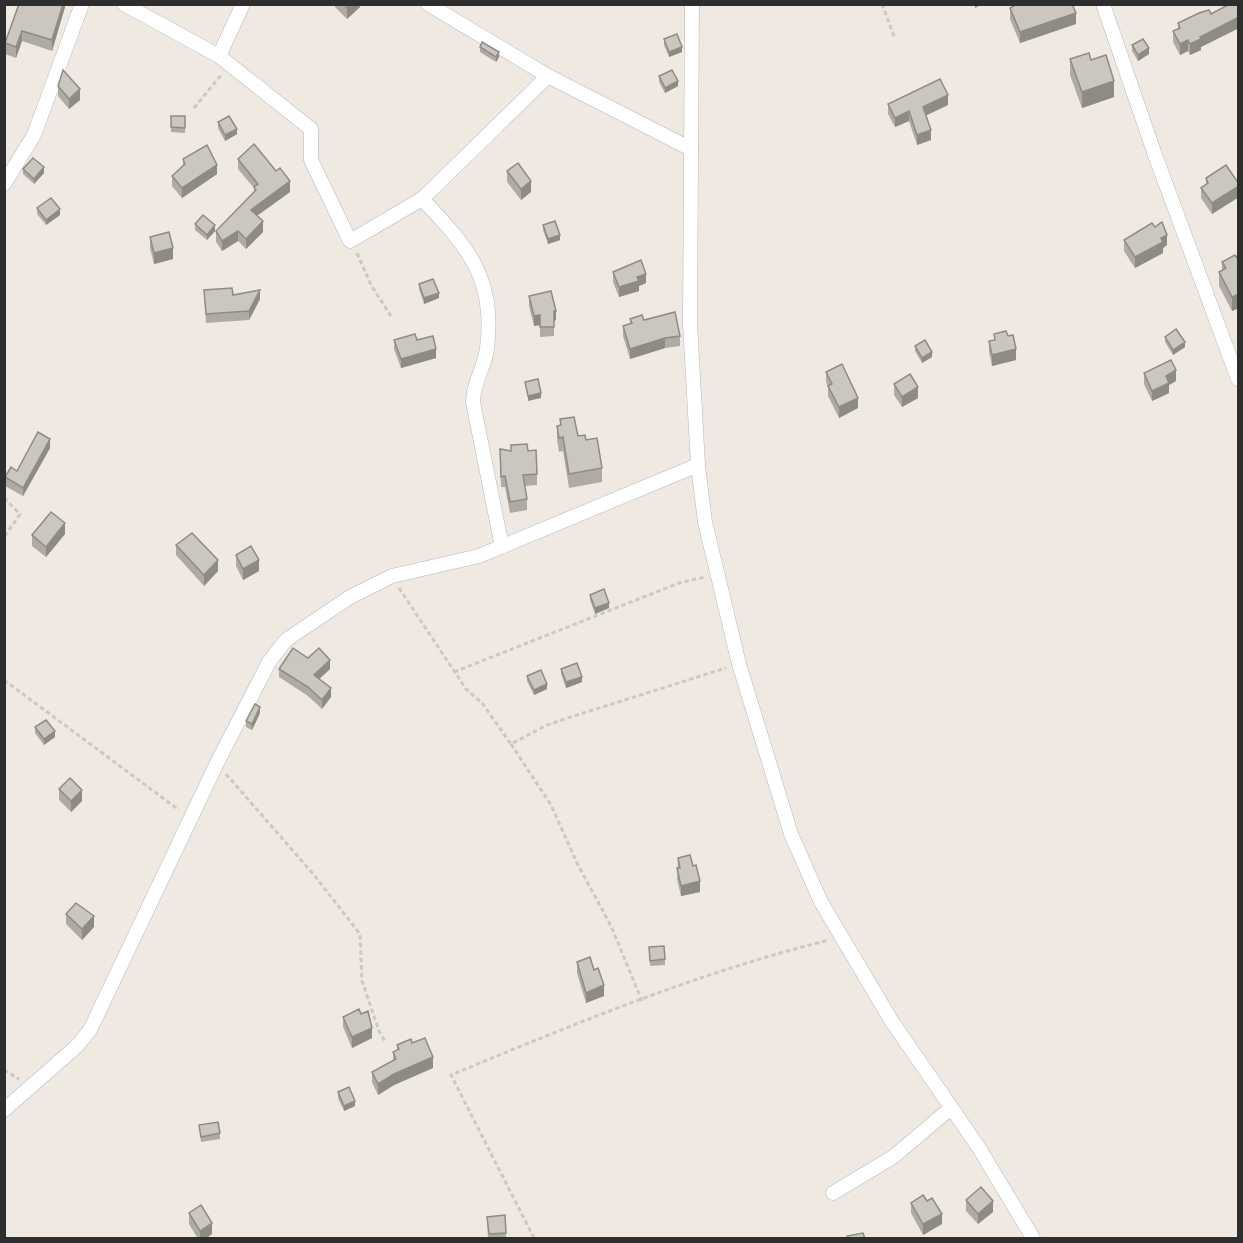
<svg xmlns="http://www.w3.org/2000/svg" width="1243" height="1243" viewBox="0 0 1243 1243" font-family="'Work Sans',sans-serif">
<style>
.lines{fill:none;stroke-linecap:round;stroke-linejoin:round}
.street-casing{stroke:#b4b7c1;stroke-width:15}
.path{stroke:#c9c9c9;stroke-width:3;stroke-dasharray:4.5 3;stroke-linecap:butt}
.street{stroke:#fff;stroke-width:14}
.wall{fill:#afaba4}
.shaded-wall{fill:#8e8b86}
.building{fill:#cbc7bf;stroke:#8e8b86;stroke-width:1.5}
</style>
<rect width="100%" height="100%" fill="#efe9e1"/>
<g class="lines">
<!-- street casing -->
<g class="street-casing">
<g id="street">
<path d="M124,4L219,56L243,4"/>
<path d="M428,4L548,76L691,149"/>
<path d="M692,4L690,323L698,465L705,522L739,664L791,834L821,902L891,1020L979,1148L1033,1238"/>
<path d="M1103,4L1155,155L1238,379"/>
<path d="M219,56L311,129V160L350,241L422,199C467,246 496,278 487,348C485,367 473,382 473,402L502,547"/>
<path d="M4,184L34,135L82,4"/>
<path d="M422,199L548,76"/>
<path d="M4,1110L77,1046L90,1030L217,763L269,662L286,640L350,597L392,576L479,556L698,465"/>
<path d="M833,1193L893,1157L951,1108"/>
</g>
</g>
<!-- path -->
<g class="path">
<path d="M882,4L895,39"/>
<path d="M194,108L222,74"/>
<path d="M357,253L371,285L391,316"/>
<path d="M4,498L20,514L4,537"/>
<path d="M399,588L466,689L482,703L511,744L547,725L574,716L726,668"/>
<path d="M454,672L679,583L705,577"/>
<path d="M4,680L179,810"/>
<path d="M511,744L551,805L577,863L611,926L642,1001"/>
<path d="M226,774L314,875L360,934L362,981L379,1031L386,1043"/>
<path d="M4,1070L19,1079"/>
<path d="M534,1238L451,1075C574,1024 700,972 829,940"/>
</g>
<!-- street -->
<use href="#street" class="street"/>
</g>
<!-- wall -->
<g class="wall">
<path d="M19,4H65V7L52,51L22,41L16,58L5,54V43Z"/>
<path d="M335,4H360V7L347,19L335,7Z"/>
<path d="M1014,4H1072L1076,24L1020,43L1010,19V8L1014,6Z"/>
<path d="M1239,4V28L1201,47V50L1190,55L1188,51L1180,55L1173,42V31L1178,29V23Z"/>
<path d="M664,39L682,52L669,57L664,45Z"/>
<path d="M1132,45L1149,54L1138,61L1132,51Z"/>
<path d="M480,47L499,57L496,62L480,52Z"/>
<path d="M1070,59L1091,60L1114,97L1082,108L1070,75Z"/>
<path d="M659,76L678,86L665,93L659,82Z"/>
<path d="M58,86L80,100L69,109L58,96Z"/>
<path d="M888,104L948,105L926,115L931,140L917,145L909,121L895,127L888,114Z"/>
<path d="M171,116H185V133L171,132Z"/>
<path d="M218,122L237,134L225,141L218,128Z"/>
<path d="M183,159L217,174L182,198L172,186V176L183,166Z"/>
<path d="M238,159L290,192L257,216L263,232L246,249L238,241L222,251L216,242V231L254,192V188L238,169Z"/>
<path d="M23,169L44,173L34,184L23,174Z"/>
<path d="M507,171L531,192L521,200L507,182Z"/>
<path d="M1206,178L1239,184V197L1212,214L1201,198V188L1206,184Z"/>
<path d="M37,208L60,215L46,225L37,214Z"/>
<path d="M195,224L215,231L207,240L195,230Z"/>
<path d="M543,225L560,240L548,244L543,230Z"/>
<path d="M150,237L173,259L154,264L150,248Z"/>
<path d="M1124,240L1167,245L1163,248V253L1135,268L1124,251Z"/>
<path d="M1239,257V308L1232,311L1219,286V272L1222,270V262Z"/>
<path d="M613,272L646,283L639,286V291L619,297L613,282Z"/>
<path d="M419,284L439,298L424,304L419,289Z"/>
<path d="M204,290L233,295L260,299L249,320L206,323Z"/>
<path d="M529,296L556,320L554,321V336L540,337V325L534,326L529,306Z"/>
<path d="M630,319L644,320L680,336V346L665,348L630,359L623,336V326L630,324Z"/>
<path d="M994,334L1016,360L992,366L989,352V341L994,340Z"/>
<path d="M1165,337L1185,347L1173,355L1165,342Z"/>
<path d="M394,340H417L436,358L401,368L394,349Z"/>
<path d="M915,346L932,357L922,363L915,351Z"/>
<path d="M826,372L858,408L839,418L828,396V387L826,382Z"/>
<path d="M1144,373L1176,381L1169,385V393L1152,401L1144,384Z"/>
<path d="M894,384L918,398L902,407L894,395Z"/>
<path d="M560,419L578,436L586,440L602,468V482L569,488L563,451L559,452L557,440V426L560,425Z"/>
<path d="M50,448L23,496L5,486V477L17,471Z"/>
<path d="M500,449L511,451H528L537,474V485L525,486L527,499V510L510,513L505,487H501Z"/>
<path d="M65,534L46,557L32,546V535Z"/>
<path d="M176,545L218,571L204,586L176,555Z"/>
<path d="M236,555L259,571L243,580L236,566Z"/>
<path d="M590,595L609,608L595,614L590,600Z"/>
<path d="M308,658L330,669L319,679L331,697L322,709L308,696L279,677V669Z"/>
<path d="M561,669L582,682L566,688L561,674Z"/>
<path d="M527,676L547,689L534,695L527,681Z"/>
<path d="M260,713L252,730L246,727V721Z"/>
<path d="M35,727L55,737L44,745L35,733Z"/>
<path d="M59,789L82,801L71,812L59,800Z"/>
<path d="M678,858L693,866L700,892L681,896L677,879Z"/>
<path d="M66,914L94,927L82,940L66,924Z"/>
<path d="M649,947L665,959V965L650,966Z"/>
<path d="M577,962L594,970L604,996L586,1003L577,973Z"/>
<path d="M343,1017L372,1038L352,1048L343,1027Z"/>
<path d="M412,1043L433,1068L394,1085L378,1095L372,1082V1072L393,1061V1052L397,1050V1045Z"/>
<path d="M338,1092L355,1106L344,1111L338,1098Z"/>
<path d="M199,1125L220,1133V1139L201,1142Z"/>
<path d="M966,1200L993,1212L978,1224L966,1211Z"/>
<path d="M911,1203L942,1224L923,1235L911,1213Z"/>
<path d="M189,1213L212,1234L205,1239H198L189,1224Z"/>
<path d="M487,1217L506,1233V1239H488Z"/>
</g>
<!-- shaded-wall -->
<g class="shaded-wall">
<path d="M63,4H65V7L52,51V40Z"/>
<path d="M351,4H360V7L347,19V8Z"/>
<path d="M975,4H982L975,8Z"/>
<path d="M1076,13V24L1020,43V32Z"/>
<path d="M1239,17V28L1201,47V50L1190,55V44L1200,37Z"/>
<path d="M22,31V41L16,58V47Z"/>
<path d="M1188,40V51L1180,55V44Z"/>
<path d="M682,47V52L669,57V52Z"/>
<path d="M1149,48V54L1138,61V55Z"/>
<path d="M499,52V57L496,62V57Z"/>
<path d="M678,81V86L665,93V88Z"/>
<path d="M1114,81V97L1082,108V92Z"/>
<path d="M80,89V100L69,109V99Z"/>
<path d="M948,95V105L923,117V107Z"/>
<path d="M909,111V121L895,127V118Z"/>
<path d="M237,129V134L225,141V135Z"/>
<path d="M931,130V140L917,145V135Z"/>
<path d="M217,165V174L182,198V188Z"/>
<path d="M44,167V173L34,184V179Z"/>
<path d="M290,181V192L251,220V210Z"/>
<path d="M531,181V192L521,200V189Z"/>
<path d="M1239,186V197L1212,214V203Z"/>
<path d="M60,209V215L46,225V220Z"/>
<path d="M263,221V232L246,249V239Z"/>
<path d="M215,225V231L207,240V235Z"/>
<path d="M238,231V241L222,251V241Z"/>
<path d="M560,235V240L548,244V239Z"/>
<path d="M1167,235V245L1163,248V253L1135,268V257L1161,238Z"/>
<path d="M173,248V259L154,264V253Z"/>
<path d="M646,274V283L639,286V291L619,297V287L637,277Z"/>
<path d="M260,290V299L249,320V311Z"/>
<path d="M439,293V298L424,304V298Z"/>
<path d="M1239,294V308L1232,311V297Z"/>
<path d="M554,311H556V320L554,321Z"/>
<path d="M540,315V325L534,326V316Z"/>
<path d="M665,338V348L630,359V349Z"/>
<path d="M1185,342V347L1173,355V350Z"/>
<path d="M436,349V358L401,368V359Z"/>
<path d="M1016,349V360L992,366V355Z"/>
<path d="M932,352V357L922,363V358Z"/>
<path d="M1176,370V381L1169,385V393L1152,401V391L1166,376Z"/>
<path d="M918,387V398L902,407V397Z"/>
<path d="M541,393V398L528,401V396Z"/>
<path d="M858,398V408L839,418V407Z"/>
<path d="M50,439V448L23,496V488Z"/>
<path d="M65,523V534L46,557V547Z"/>
<path d="M218,560V571L204,586V575Z"/>
<path d="M259,560V571L243,580V569Z"/>
<path d="M609,603V608L595,614V608Z"/>
<path d="M330,660V669L314,684V675Z"/>
<path d="M582,677V682L566,688V682Z"/>
<path d="M547,684V689L534,695V690Z"/>
<path d="M331,688V697L322,709V700Z"/>
<path d="M260,707V713L252,730V724Z"/>
<path d="M55,731V737L44,745V739Z"/>
<path d="M82,790V801L71,812V801Z"/>
<path d="M700,881V892L681,896V886Z"/>
<path d="M94,916V927L82,940V929Z"/>
<path d="M604,985V996L586,1003V993Z"/>
<path d="M372,1028V1038L352,1048V1037Z"/>
<path d="M433,1057V1068L394,1085L378,1095V1084L394,1074Z"/>
<path d="M355,1101V1106L344,1111V1106Z"/>
<path d="M993,1201V1212L978,1224V1214Z"/>
<path d="M942,1214V1224L923,1235V1224Z"/>
<path d="M212,1223V1234L205,1239H200V1231Z"/>
</g>
<!-- building -->
<g class="building">
<path d="M19,4H63L52,40L22,31L16,47L5,43Z"/>
<path d="M344,4H351L347,8Z"/>
<path d="M1017,4H1072L1076,13L1020,32L1010,8Z"/>
<path d="M1230,4H1239V17L1200,37L1201,39L1190,44L1188,40L1180,44L1173,31L1180,28L1178,23L1199,13L1209,10L1211,14Z"/>
<path d="M677,34L682,47L669,52L664,39Z"/>
<path d="M1143,39L1149,48L1138,55L1132,45Z"/>
<path d="M482,42L499,52L496,57L480,47Z"/>
<path d="M1089,53L1091,60L1106,55L1114,81L1082,92L1070,59Z"/>
<path d="M63,70L80,89L69,99L58,86Z"/>
<path d="M672,70L678,81L665,88L659,76Z"/>
<path d="M940,79L948,95L923,107L931,130L917,135L909,111L895,118L888,104Z"/>
<path d="M171,116H185V128L171,127Z"/>
<path d="M229,116L237,129L225,135L218,122Z"/>
<path d="M254,144L276,171L280,168L290,181L251,210L263,221L246,239L238,231L222,241L216,231L256,190L254,187L258,184L238,159Z"/>
<path d="M207,145L217,165L182,188L172,176L185,164L183,159Z"/>
<path d="M33,158L44,167L34,179L23,169Z"/>
<path d="M518,163L531,181L521,189L507,171Z"/>
<path d="M1226,165L1239,184V186L1212,203L1201,188L1208,183L1206,178Z"/>
<path d="M51,198L60,209L46,220L37,208Z"/>
<path d="M203,215L215,225L207,235L195,224Z"/>
<path d="M555,221L560,235L548,239L543,225Z"/>
<path d="M1162,222L1167,235L1161,238L1163,242L1135,257L1124,240L1152,223L1155,227Z"/>
<path d="M169,232L173,248L154,253L150,237Z"/>
<path d="M1235,255L1237,258L1239,257V294L1232,297L1219,272L1226,268L1222,262Z"/>
<path d="M641,260L646,274L637,277L639,281L619,287L613,272Z"/>
<path d="M433,279L439,293L424,298L419,284Z"/>
<path d="M232,288L233,295L260,290L249,311L206,314L204,290Z"/>
<path d="M551,291L556,311H554V327H540V315L534,316L529,296Z"/>
<path d="M675,312L680,336L665,338L630,349L623,326L632,323L630,319L642,315L644,320Z"/>
<path d="M1176,329L1185,342L1173,350L1165,337Z"/>
<path d="M1006,331L1008,336L1013,335L1016,349L992,355L989,341L995,340L994,334Z"/>
<path d="M415,334L417,340L433,336L436,349L401,359L394,340Z"/>
<path d="M925,340L932,352L922,358L915,346Z"/>
<path d="M1171,360L1176,370L1166,376L1169,383L1152,391L1144,373Z"/>
<path d="M842,364L858,398L839,407L828,386L832,384L826,372Z"/>
<path d="M910,374L918,387L902,397L894,384Z"/>
<path d="M538,379L541,393L528,396L525,382Z"/>
<path d="M574,417L578,436L585,435L586,440L597,438L602,468L569,474L563,437L559,438L557,426L561,425L560,419Z"/>
<path d="M38,432L50,439L23,488L5,477L11,467L17,471Z"/>
<path d="M527,444L528,451L536,450L537,474L523,475L527,499L510,502L505,476L501,477L500,449L511,451V445Z"/>
<path d="M51,512L65,523L46,547L32,535Z"/>
<path d="M192,533L218,560L204,575L176,545Z"/>
<path d="M251,546L259,560L243,569L236,555Z"/>
<path d="M604,589L609,603L595,608L590,595Z"/>
<path d="M293,648L308,658L319,648L330,660L314,675L331,688L322,700L308,687L279,669Z"/>
<path d="M577,663L582,677L566,682L561,669Z"/>
<path d="M541,670L547,684L534,690L527,676Z"/>
<path d="M255,704L260,707L252,724L246,721Z"/>
<path d="M46,720L55,731L44,739L35,727Z"/>
<path d="M70,778L82,790L71,801L59,789Z"/>
<path d="M690,855L693,866L696,865L700,881L681,886L677,868H680L678,858Z"/>
<path d="M76,903L94,916L82,929L66,914Z"/>
<path d="M664,946L665,959L650,961L649,947Z"/>
<path d="M590,957L594,970L598,968L604,985L586,993L577,962Z"/>
<path d="M359,1009L361,1014L368,1011L372,1028L352,1037L343,1017Z"/>
<path d="M425,1038L433,1057L394,1074L378,1084L372,1072L396,1059L393,1052L399,1049L397,1045L411,1039L412,1043Z"/>
<path d="M349,1087L355,1101L344,1106L338,1092Z"/>
<path d="M218,1122L220,1133L201,1137L199,1125Z"/>
<path d="M981,1187L993,1201L978,1214L966,1200Z"/>
<path d="M923,1195L927,1201L932,1198L942,1214L923,1224L911,1203Z"/>
<path d="M201,1205L212,1223L200,1231L189,1213Z"/>
<path d="M505,1215L506,1233L489,1234L487,1217Z"/>
<path d="M863,1233L865,1239H847V1236Z"/>
</g>
<!-- border -->
<rect width="1243" height="1243" fill="none" stroke="#2e2e2e" stroke-width="12"/>
</svg>
